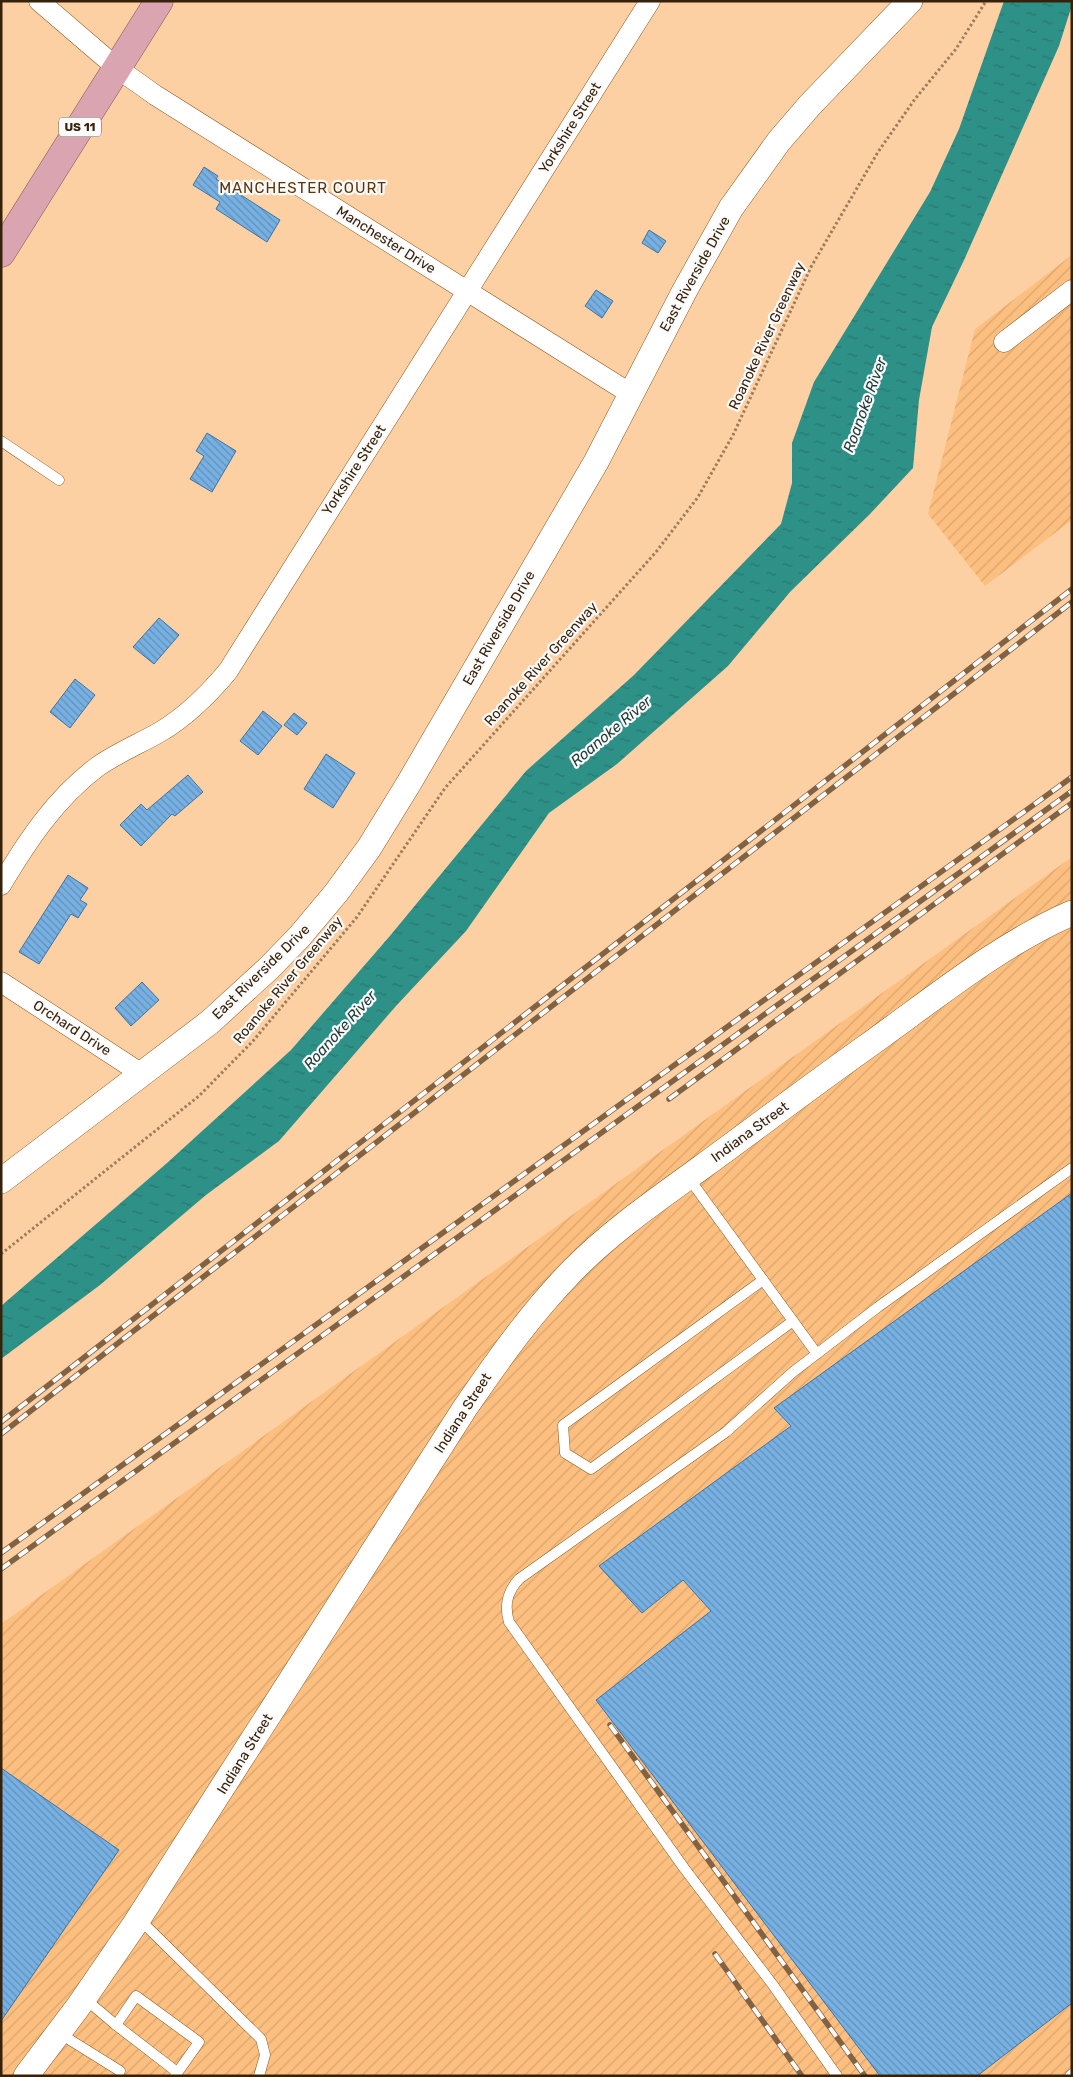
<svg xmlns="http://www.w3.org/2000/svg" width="1073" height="2077" viewBox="0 0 1073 2077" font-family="Rubik,sans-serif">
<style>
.industrial{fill:url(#industrial-furrows)}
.water{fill:url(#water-ripples)}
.building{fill:url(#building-back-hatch);stroke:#3b73a3}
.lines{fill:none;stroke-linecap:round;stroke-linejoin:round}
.service-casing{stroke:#8b5a20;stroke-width:11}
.minor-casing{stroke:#8b5a20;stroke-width:21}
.tertiary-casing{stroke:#8b5a20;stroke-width:26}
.primary-casing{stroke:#905055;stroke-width:29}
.path{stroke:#9e7d5b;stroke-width:3;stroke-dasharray:2.5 2.5;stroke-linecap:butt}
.service{stroke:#fff;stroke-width:10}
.minor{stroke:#fff;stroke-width:20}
.tertiary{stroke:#fff;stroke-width:25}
.primary{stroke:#daa5b1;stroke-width:28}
.rail-casing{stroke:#816344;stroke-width:5.5}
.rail{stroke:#fafafa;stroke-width:4;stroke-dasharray:11;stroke-linecap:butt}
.labels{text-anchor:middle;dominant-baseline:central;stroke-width:4.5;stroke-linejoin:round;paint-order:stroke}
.shield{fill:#fafafa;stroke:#716252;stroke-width:1}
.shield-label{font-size:12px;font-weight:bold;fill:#36210a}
.street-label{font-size:14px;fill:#36210a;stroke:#fafafa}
.neighbourhood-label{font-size:15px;letter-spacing:1px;fill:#5a3607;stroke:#fafafa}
.water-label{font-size:15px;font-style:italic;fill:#1d3b38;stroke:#fafafa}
</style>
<defs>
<pattern id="industrial-furrows" width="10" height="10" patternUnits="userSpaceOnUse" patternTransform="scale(1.25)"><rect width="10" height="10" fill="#fcbf80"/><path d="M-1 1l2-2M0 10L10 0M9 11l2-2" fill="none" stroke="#d9a46d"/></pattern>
<pattern id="water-ripples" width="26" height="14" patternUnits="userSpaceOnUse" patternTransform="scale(1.25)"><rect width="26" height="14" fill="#2e9188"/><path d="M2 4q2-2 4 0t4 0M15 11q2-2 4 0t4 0" fill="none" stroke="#28766d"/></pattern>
<pattern id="building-back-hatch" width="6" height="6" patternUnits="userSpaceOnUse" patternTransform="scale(1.25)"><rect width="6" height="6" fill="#77b1e4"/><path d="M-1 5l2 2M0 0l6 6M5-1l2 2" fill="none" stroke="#6290b7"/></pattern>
</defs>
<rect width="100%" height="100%" fill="#fdd0a4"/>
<!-- industrial -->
<g class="industrial">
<path d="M1072,255V520L985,586L928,514L975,329Z"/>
<path d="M1072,857V2076H1V1624Z"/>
</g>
<!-- water -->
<path class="water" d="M1004,1H1072V5L1059,46L965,258L932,327L919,400L913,468L870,514L790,592L728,666L617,764L549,813L466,931L396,1006L279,1141L206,1195L100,1285L1,1359V1306L167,1163L291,1050L389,937L526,771L634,675L781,524L792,483V443L814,382L930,192L959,129Z"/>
<!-- building -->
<g class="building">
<path d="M204,167L218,176L216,179L280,220L267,242L216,209L220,202L193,185Z"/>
<path d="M649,230L666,241L658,253L642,243Z"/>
<path d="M596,290L613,301L602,318L585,306Z"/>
<path d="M207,433L236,451L212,492L190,479L204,456L196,451Z"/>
<path d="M159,618L179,635L154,664L133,647Z"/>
<path d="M75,679L95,695L70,728L50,712Z"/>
<path d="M263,711L282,726L258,755L240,741Z"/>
<path d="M294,713L307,723L297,735L284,725Z"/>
<path d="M326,754L355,773L333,808L304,789Z"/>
<path d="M188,775L203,792L175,816L172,814L141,846L120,825L141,804L147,810Z"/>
<path d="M68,875L88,888L80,900L87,904L78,918L71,914L39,964L19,952Z"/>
<path d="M142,982L159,1000L131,1026L115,1008Z"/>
<path d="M1072,1193V2003L977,2076H880L596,1700L711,1611L683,1580L642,1613L599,1566L791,1426L774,1408Z"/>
<path d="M1,1768L119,1850L1,2021Z"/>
</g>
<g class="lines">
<!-- service casing -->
<g class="service-casing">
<g id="service">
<path d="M1,441L59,480"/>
<path d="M688,1177L817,1354"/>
<path d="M763,1280L563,1425L565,1453L591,1469L793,1321"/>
<path d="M139,1919L261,2039L265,2055L259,2076"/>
<path d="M84,1998L116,2025L136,1996L199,2042L175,2076"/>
<path d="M116,2025L177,2072"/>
<path d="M59,2033L120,2071"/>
<path d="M837,2076L773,1985L684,1868L509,1622C504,1605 507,1592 519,1579L726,1432L793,1372L878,1307L1072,1168"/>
<path d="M1070,2076L1072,2074"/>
</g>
</g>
<!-- minor casing -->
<g class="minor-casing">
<g id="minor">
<path d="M39,1L117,68L155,95L631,394"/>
<path d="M1004,342L1072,290"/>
<path d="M1,885C28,840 55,799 97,767C117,753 139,744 160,732C187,716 208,695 228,671L650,1"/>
<path d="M1,982L142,1074"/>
</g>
</g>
<!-- tertiary casing -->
<g class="tertiary-casing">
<g id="tertiary">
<path d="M1,1181L210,1022L269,968L300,936L336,893L369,848L409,783L596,462L685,290L731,208L779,141L810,105L910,1"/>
<path d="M26,2076L78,2007L135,1924L465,1408C498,1360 531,1313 572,1271C611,1231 658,1199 702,1167C757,1127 811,1086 866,1047C931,1001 998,945 1072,913"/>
</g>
</g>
<!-- primary casing -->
<g class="primary-casing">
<path id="primary" d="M1,253L159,1"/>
</g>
<!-- path -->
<path class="path" d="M1,1254L199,1096L253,1041L357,917L445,788L656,552L698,497L733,435L811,267L878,152L915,99L956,49L986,1"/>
<!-- service -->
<use href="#service" class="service"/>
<!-- minor -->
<use href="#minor" class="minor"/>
<!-- tertiary -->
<use href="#tertiary" class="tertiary"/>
<!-- primary -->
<use href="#primary" class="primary"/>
<!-- rail casing -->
<g class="rail-casing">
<g id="rail">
<path d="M669,1099L1072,803"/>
<path d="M1,1422L1072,589"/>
<path d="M1,1434L1072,602"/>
<path d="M1,1553L1072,777"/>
<path d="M1,1569L1072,791"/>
<path d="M610,1725L865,2076"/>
<path d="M715,1954L802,2076"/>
</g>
</g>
<!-- rail -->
<use href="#rail" class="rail"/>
</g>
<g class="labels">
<!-- shield labels -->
<rect class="shield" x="59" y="117.5" width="42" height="19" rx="4"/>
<g class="shield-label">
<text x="80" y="127">US 11</text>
</g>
<!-- street labels -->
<g class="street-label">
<text transform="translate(570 128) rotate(-58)">Yorkshire Street</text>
<text transform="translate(386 240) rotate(32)">Manchester Drive</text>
<text transform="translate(695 274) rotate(-61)">East Riverside Drive</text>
<text transform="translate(767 336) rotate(-65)">Roanoke River Greenway</text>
<text transform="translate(354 470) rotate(-57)">Yorkshire Street</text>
<text transform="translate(499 628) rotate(-60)">East Riverside Drive</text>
<text transform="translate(541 664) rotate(-48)">Roanoke River Greenway</text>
<text transform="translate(261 972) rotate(-44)">East Riverside Drive</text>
<text transform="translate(288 980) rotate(-50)">Roanoke River Greenway</text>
<text transform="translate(72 1028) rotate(33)">Orchard Drive</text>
<text transform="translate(750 1132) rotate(-36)">Indiana Street</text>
<text transform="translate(463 1413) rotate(-57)">Indiana Street</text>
<text transform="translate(245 1754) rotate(-58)">Indiana Street</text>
</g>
<!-- neighbourhood labels -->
<g class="neighbourhood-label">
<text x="303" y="188">MANCHESTER COURT</text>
</g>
<!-- water labels -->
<g class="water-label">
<text transform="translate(865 405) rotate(-70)">Roanoke River</text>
<text transform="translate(611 731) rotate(-40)">Roanoke River</text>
<text transform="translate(340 1030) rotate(-48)">Roanoke River</text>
</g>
</g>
<!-- border -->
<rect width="1073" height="2077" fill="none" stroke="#36210a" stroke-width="5"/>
</svg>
